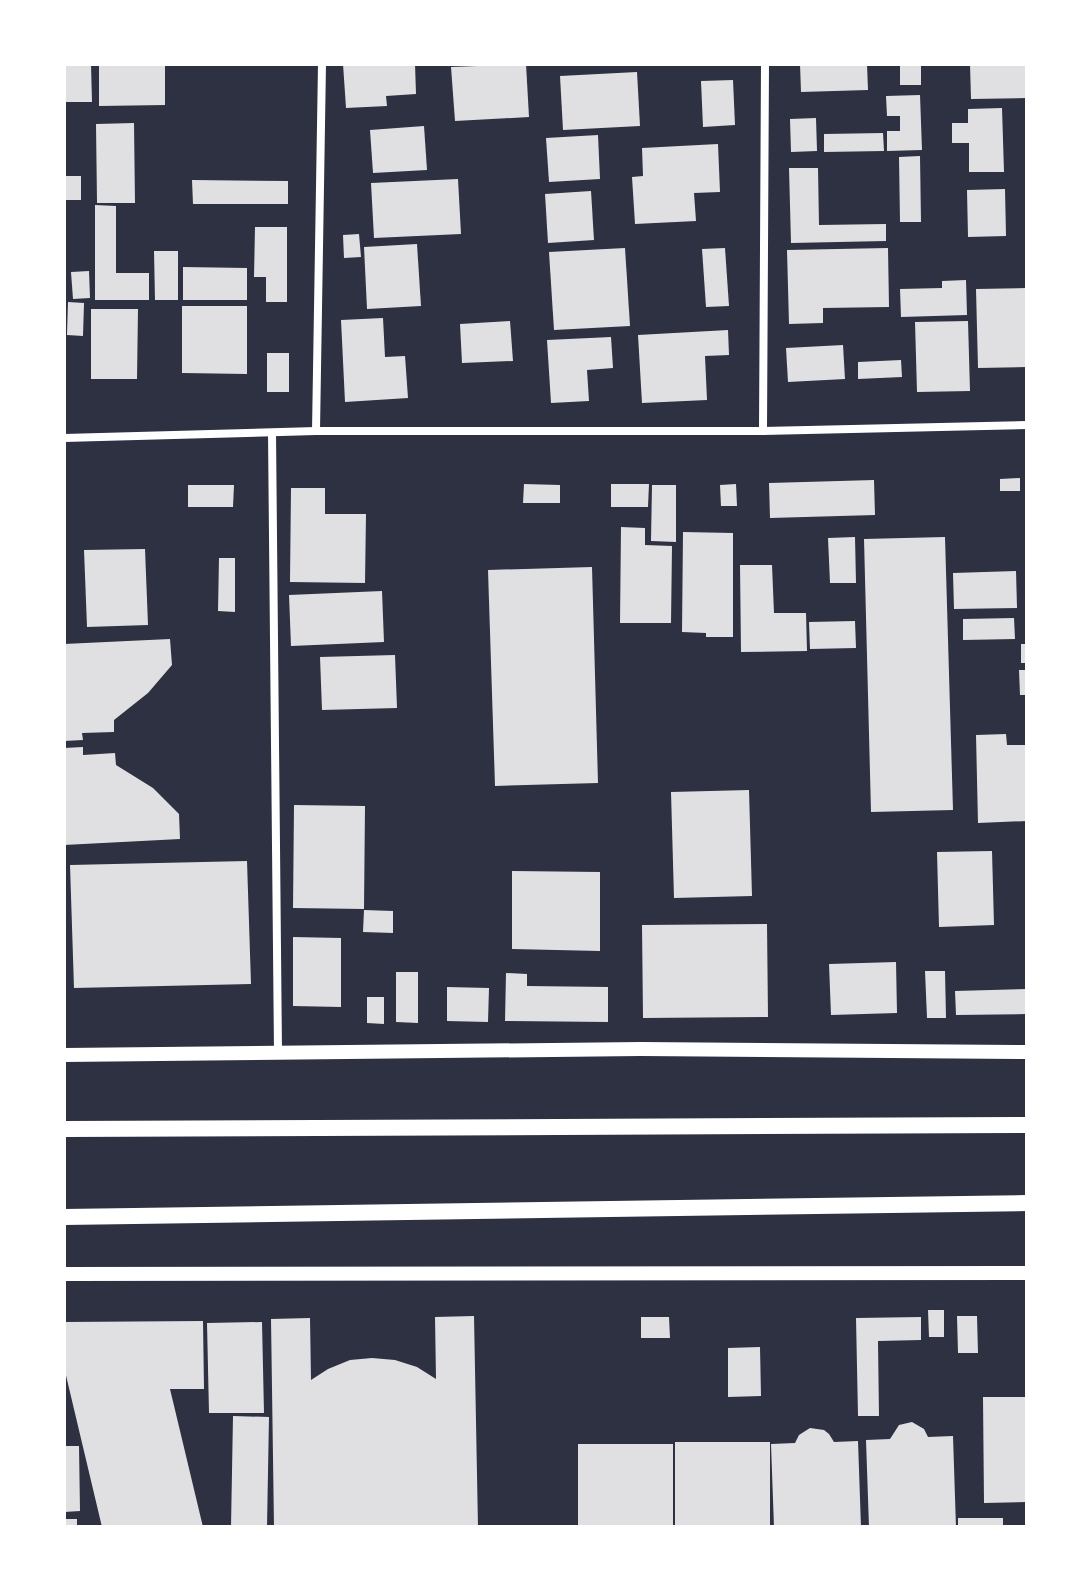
<svg xmlns="http://www.w3.org/2000/svg" width="1091" height="1591" viewBox="0 0 1091 1591" font-family="Inter,sans-serif">
<style>
.building{fill:#e0e0e3}
.lines{fill:none;stroke-linecap:round;stroke-linejoin:round}
.minor{stroke:#fff;stroke-width:8}
.tertiary{stroke:#fff;stroke-width:14}
.secondary{stroke:#fff;stroke-width:16}
</style>
<rect width="100%" height="100%" fill="#2d3142"/>
<!-- building -->
<g class="building">
<path d="M64,64H91L92,102H64Z"/>
<path d="M99,64H165V105L99,106Z"/>
<path d="M343,64H415L416,94L386,96L387,106L346,108Z"/>
<path d="M526,64L529,117L455,121L451,67Z"/>
<path d="M800,64H867L868,90L801,92Z"/>
<path d="M970,64H1027V98L971,99Z"/>
<rect x="900" y="65" width="21" height="20"/>
<path d="M637,72L640,126L563,130L560,76Z"/>
<path d="M733,80L735,125L703,127L701,81Z"/>
<path d="M920,95L922,150L887,151V131H900V116H887L886,96Z"/>
<path d="M1002,108L1004,172H969V143H952V123H968V109Z"/>
<path d="M816,118L817,151L791,152L790,119Z"/>
<path d="M134,123L135,203H97L96,124Z"/>
<path d="M424,126L427,170L373,173L370,130Z"/>
<path d="M883,133L884,151L824,152V134Z"/>
<path d="M598,135L600,179L549,182L546,138Z"/>
<path d="M718,144L720,192L694,193L696,221L635,224L632,177L643,176L642,148Z"/>
<path d="M920,156L921,222H900L899,157Z"/>
<path d="M789,168H818L819,225L886,224V241L791,243Z"/>
<rect x="64" y="176" width="17" height="24"/>
<path d="M458,179L461,234L374,238L371,183Z"/>
<path d="M192,180L288,181V204H193Z"/>
<path d="M1005,189L1006,236L968,237L967,190Z"/>
<path d="M591,191L594,240L548,243L545,194Z"/>
<path d="M95,205L116,206V273H149V300H95Z"/>
<path d="M255,227H287V302H266V277H254Z"/>
<path d="M359,234L361,257L344,258L343,235Z"/>
<path d="M417,244L421,306L367,309L364,247Z"/>
<path d="M625,248L630,326L554,330L549,252Z"/>
<path d="M725,248L729,306L706,307L702,249Z"/>
<path d="M888,248L889,307L823,308V323L789,324L787,250Z"/>
<path d="M154,251H178V300H155Z"/>
<path d="M183,267L247,268V300H183Z"/>
<path d="M89,271L90,298L73,299L71,272Z"/>
<path d="M966,280L967,315L901,317L900,289L942,288V281Z"/>
<path d="M1027,288V367L978,368L976,289Z"/>
<path d="M68,302L84,303L83,336L67,335Z"/>
<path d="M182,306H247V374L182,373Z"/>
<path d="M91,309H138L137,379H91Z"/>
<path d="M383,318L385,357L405,356L408,398L345,402L341,320Z"/>
<path d="M510,321L513,361L462,363L460,324Z"/>
<path d="M968,321L970,391L917,392L915,322Z"/>
<path d="M728,330L729,355L705,356L707,400L642,403L638,335Z"/>
<path d="M611,337L613,368L587,370L589,401L551,403L547,340Z"/>
<path d="M843,345L845,379L788,382L786,348Z"/>
<rect x="267" y="353" width="22" height="39"/>
<path d="M901,360L902,377L858,379V362Z"/>
<path d="M1020,478V491H1000V479Z"/>
<path d="M874,480L875,515L770,518L769,483Z"/>
<path d="M524,484L560,485V503H523Z"/>
<path d="M611,484H649L648,507H611Z"/>
<path d="M736,484L737,506H721L720,485Z"/>
<path d="M188,485H234L233,507H188Z"/>
<path d="M652,485H676V542L651,541Z"/>
<path d="M291,488H325V514H366L365,583L290,582Z"/>
<path d="M621,527L645,528V545L672,546L671,623H620Z"/>
<path d="M683,532L733,533V637H706V633L682,632Z"/>
<path d="M855,537L856,583H830L828,538Z"/>
<path d="M945,537L953,810L871,812L864,539Z"/>
<path d="M145,549L148,625L87,627L84,550Z"/>
<path d="M219,558H235V612L218,611Z"/>
<path d="M740,565H772L774,613H806L807,651L741,652Z"/>
<path d="M592,567L598,783L495,786L488,570Z"/>
<path d="M1016,571L1017,608L954,609L953,573Z"/>
<path d="M382,591L384,642L291,646L289,595Z"/>
<path d="M1014,618L1015,639L963,640V619Z"/>
<path d="M855,621L856,648L810,649L809,622Z"/>
<path d="M170,639L172,665L148,693L114,720V732L82,733L83,740L64,741V644Z"/>
<rect x="1021" y="644" width="6" height="19"/>
<path d="M395,655L397,708L322,710L320,657Z"/>
<path d="M1019,670H1027V695H1020Z"/>
<path d="M1006,734L1007,745H1027V821L978,823L976,735Z"/>
<path d="M83,747V755L115,753L116,765L153,788L179,814L180,839L64,845V748Z"/>
<path d="M749,790L752,896L674,898L671,792Z"/>
<path d="M294,805L365,806L364,909L293,908Z"/>
<path d="M992,851L994,925L939,927L937,852Z"/>
<path d="M247,861L251,984L74,988L70,865Z"/>
<path d="M512,871L600,872V951L512,949Z"/>
<path d="M364,910L393,911V933L363,932Z"/>
<path d="M767,924L768,1017L643,1018L642,925Z"/>
<path d="M293,937L341,938V1007L293,1006Z"/>
<path d="M896,962L897,1013L831,1015L829,964Z"/>
<path d="M925,971H945L946,1018H927Z"/>
<path d="M396,972H418V1023L396,1022Z"/>
<path d="M506,973L527,974V986L608,987V1022L505,1021Z"/>
<path d="M447,987L489,988L488,1022L447,1021Z"/>
<path d="M1027,989V1014L956,1015L955,991Z"/>
<path d="M367,997H384V1024L367,1023Z"/>
<path d="M928,1310H944V1337H929Z"/>
<path d="M474,1316L478,1527H274L271,1319L310,1318L311,1380L328,1369L350,1360L372,1358L395,1360L417,1367L436,1379L435,1317Z"/>
<path d="M957,1316H977L978,1353H958Z"/>
<path d="M641,1317H669L670,1338H641Z"/>
<path d="M921,1317V1340L878,1341L879,1416H858L856,1318Z"/>
<path d="M203,1321L204,1389H170L203,1527H102L64,1367V1322Z"/>
<path d="M262,1322L264,1413H209L207,1323Z"/>
<path d="M760,1347L761,1396L728,1397V1348Z"/>
<path d="M983,1397H1027V1502L984,1503Z"/>
<path d="M233,1416L269,1417L267,1527H231Z"/>
<path d="M912,1422L924,1429L928,1437L953,1436L956,1527H869L866,1440L890,1439L899,1425Z"/>
<path d="M810,1428L824,1430L829,1434L834,1442L858,1441L861,1527H774L771,1444L795,1443L799,1435Z"/>
<rect x="675" y="1442" width="95" height="85"/>
<rect x="578" y="1444" width="95" height="83"/>
<path d="M64,1446H79L80,1511L64,1512Z"/>
<rect x="958" y="1518" width="45" height="9"/>
<rect x="64" y="1519" width="13" height="8"/>
</g>
<g class="lines">
<!-- minor -->
<g class="minor">
<path d="M316,431L322,64"/>
<path d="M763,431L765,64"/>
<path d="M272,433L278,1052"/>
<path d="M64,438L316,431H763L1027,425"/>
</g>
<!-- tertiary -->
<g class="tertiary">
<path d="M64,1055L641,1049L1027,1052"/>
<path d="M64,1274L1027,1273"/>
</g>
<!-- secondary -->
<g class="secondary">
<path d="M64,1129L1027,1125"/>
<path d="M64,1217L1027,1203"/>
</g>
</g>
<!-- border -->
<rect width="1091" height="1591" fill="none" stroke="#ffffff" stroke-width="132"/>
</svg>
